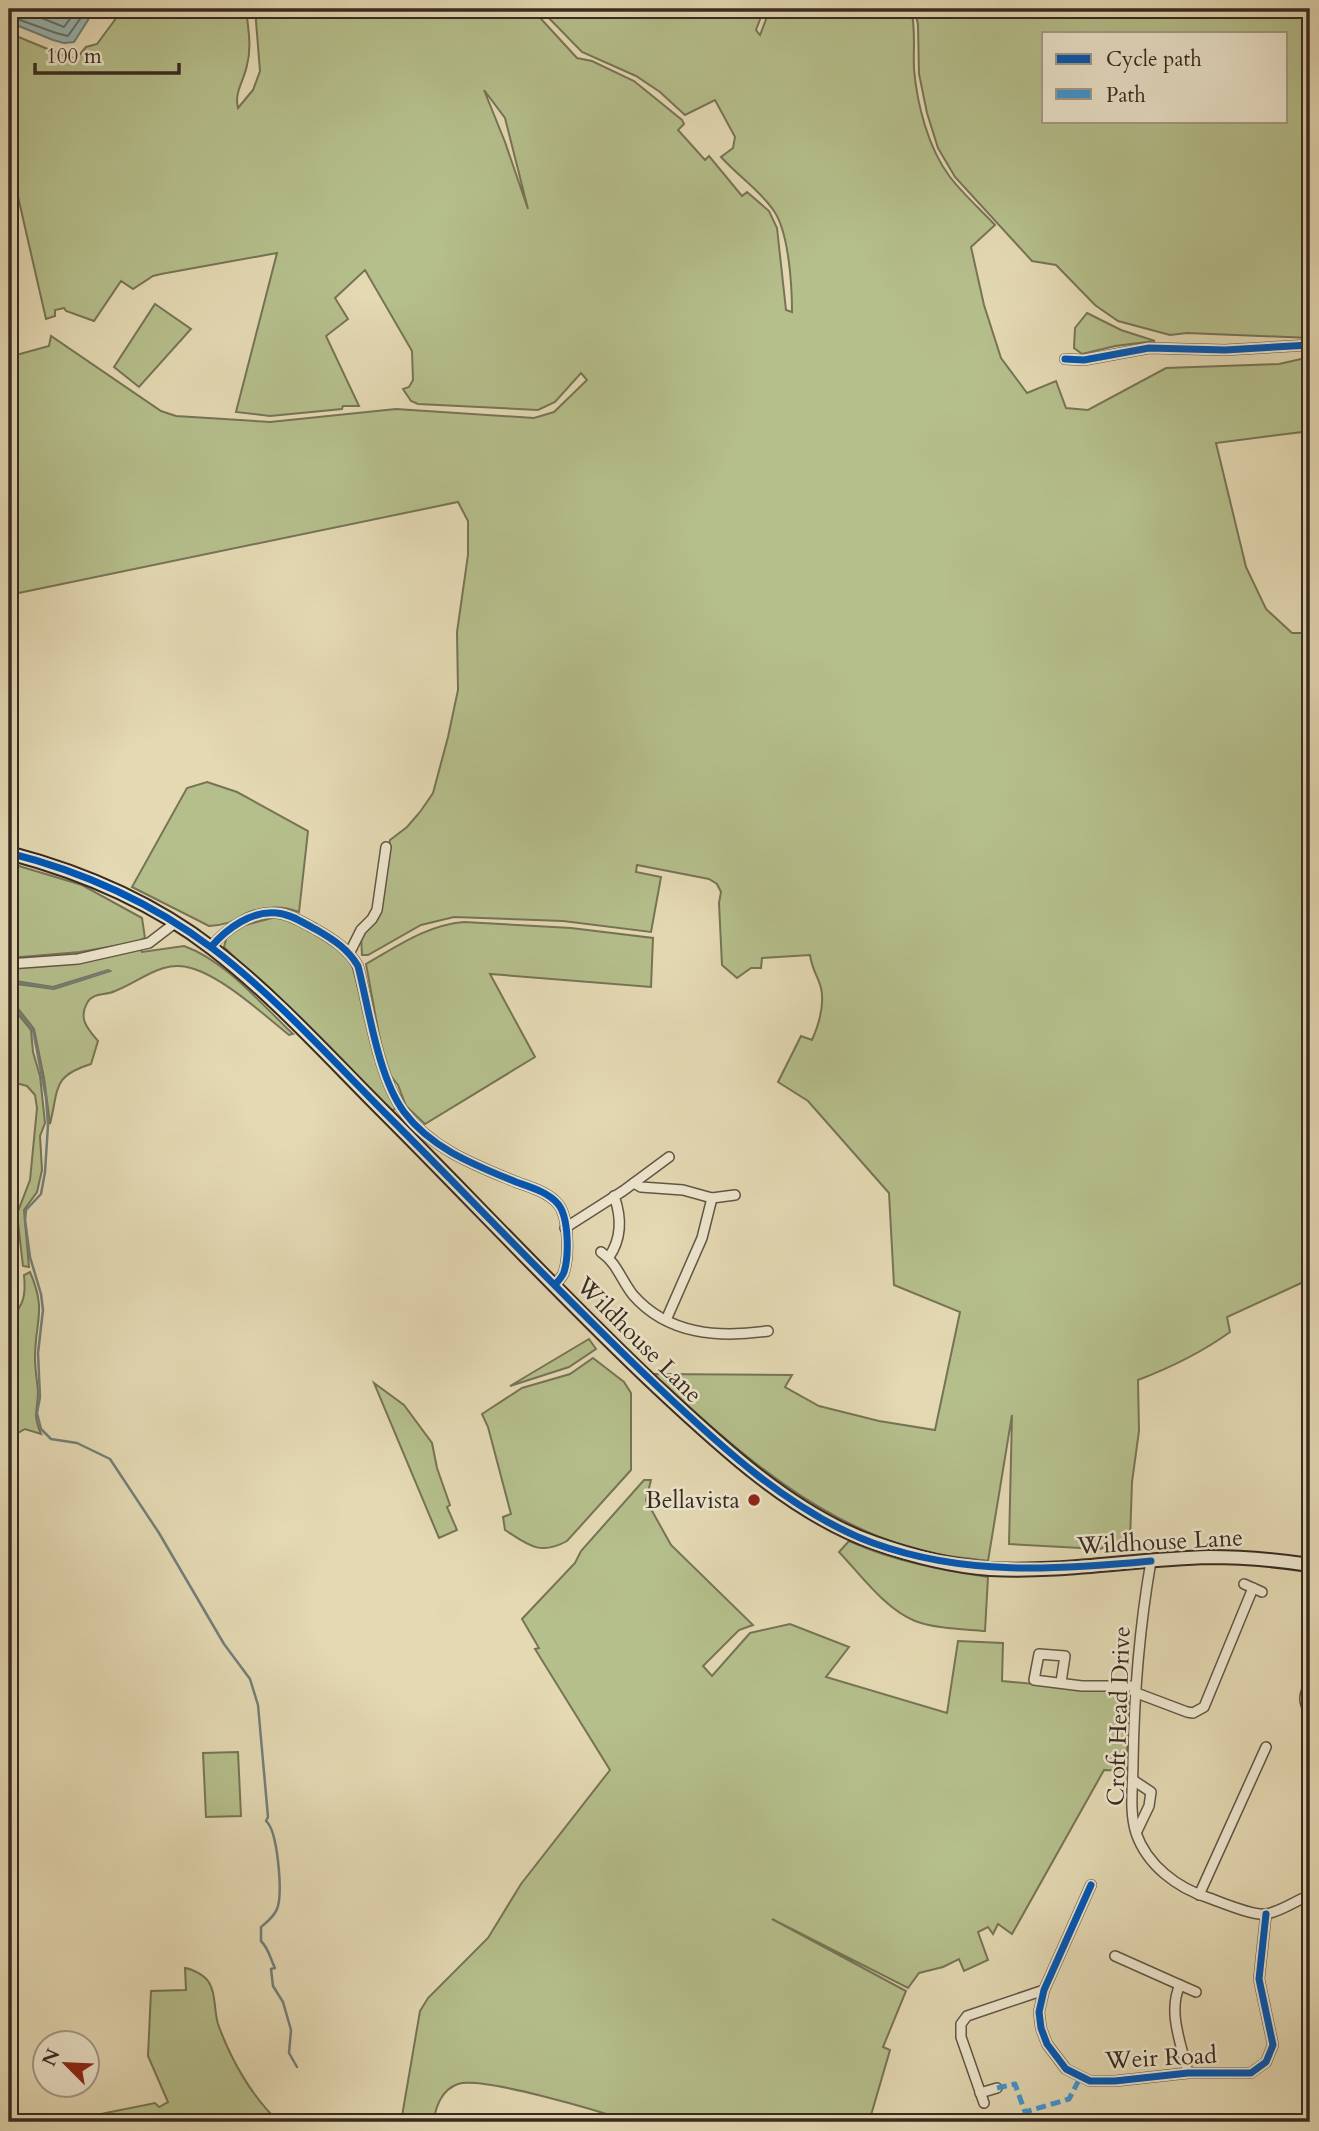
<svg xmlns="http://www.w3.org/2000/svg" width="1319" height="2131" viewBox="0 0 1319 2131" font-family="Cardo,serif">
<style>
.green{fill:#b5bf8c;stroke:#767456;stroke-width:2;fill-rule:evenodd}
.water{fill:#98b8b5;stroke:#727f7a;stroke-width:2}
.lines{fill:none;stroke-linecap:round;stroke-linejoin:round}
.shore{stroke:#68716b;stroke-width:2}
.stream{stroke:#727f7a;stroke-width:2.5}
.street-casing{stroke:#635646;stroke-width:12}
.secondary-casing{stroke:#382a21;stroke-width:16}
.street{stroke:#ede6ce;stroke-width:9}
.secondary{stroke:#ede6ce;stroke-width:12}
.quiet{stroke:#3e96d5;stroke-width:5;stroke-dasharray:10 5;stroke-linecap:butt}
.cycleway-casing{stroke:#ede6ce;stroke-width:11}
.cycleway{stroke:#0057b8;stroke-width:7}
.poi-dot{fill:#8f2418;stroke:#ede6ce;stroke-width:2.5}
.labels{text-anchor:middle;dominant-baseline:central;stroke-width:5;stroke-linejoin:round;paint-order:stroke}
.street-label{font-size:24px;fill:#382a21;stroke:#ede6ce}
.poi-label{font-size:24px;fill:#382a21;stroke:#ede6ce;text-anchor:end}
</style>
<rect width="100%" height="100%" fill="#e4d9b3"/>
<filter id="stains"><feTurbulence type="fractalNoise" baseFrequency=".00286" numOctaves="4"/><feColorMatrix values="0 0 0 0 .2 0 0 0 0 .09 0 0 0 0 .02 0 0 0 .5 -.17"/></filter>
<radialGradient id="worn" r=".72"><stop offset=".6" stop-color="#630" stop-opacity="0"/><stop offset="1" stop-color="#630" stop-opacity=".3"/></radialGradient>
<!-- green -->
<g class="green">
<path d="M123,9H246C248,27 252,47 247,65C244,81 234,92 238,108L253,90L260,71L255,9H532L577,58L592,61L634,81L682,120L684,124L678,130L705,160L709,156L742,196L747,192L769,211L777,228L786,310L792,312C792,286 789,233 774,211C760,190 738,176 721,157L733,148L735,137L715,100L685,115L660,92L636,76L582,52L540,9H764L756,30L760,35L770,9H911C916,28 913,49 914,69C917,104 928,148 950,177C963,194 980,209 995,225L971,247L984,305L1001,358L1027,393L1056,381L1066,408L1088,410L1166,368L1279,364L1310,357V431L1216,443L1246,567L1266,609L1292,633H1310V1279L1227,1317L1230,1332C1201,1353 1172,1367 1138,1380L1139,1431L1132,1482L1130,1541L1099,1549L1009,1544L1012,1415L988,1561C969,1558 949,1557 930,1553C819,1527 735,1449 653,1374L792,1375L785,1387L819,1406L879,1421L935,1430L960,1312L894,1285L889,1193L808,1101L778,1082L801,1036L812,1040C819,1024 825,1006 821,988C818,976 812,970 810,955L762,958L761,968H751L737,978L722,965L719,903L721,892L717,884L709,879L637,865L636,872L661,877L651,932L563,921L454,917L421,925L368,955H362L361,936L376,920L390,840L407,827L420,812L433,793L448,737L458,690L457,632L468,555V521L458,502L9,595V357L49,346L51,336L161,411L176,416L270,422L396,409L534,418L554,412L587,380L581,373L555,402L538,410L418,404L411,401L403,389L409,387L413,380L412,351L365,270L335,298L348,319L326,336L359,406H343L342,409L270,416L236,412L277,253L161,274L153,276L133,289L121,281L94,321L66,311L64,308L55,310V316L46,319L16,188L9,179V33L67,57L77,58L86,47L97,44ZM484,90L505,118L528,209L505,142Z"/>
<path d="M914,9H1310V338L1187,333L1170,335L1118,321L1095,305L1056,265L1032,261L955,177L938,148L927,113L919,74L918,24ZM1286,33V121H1044V33Z"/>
<path d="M155,304L191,329L139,387L114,367Z"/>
<path d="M1087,313L1121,330L1155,341L1115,346L1082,354L1074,348L1075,328Z"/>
<path d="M207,782L237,792L308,831L299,912C257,897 246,925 209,926L132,887L187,788Z"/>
<path d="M9,863L82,885L142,918L145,938L137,942L80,952L9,958Z"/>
<path d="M276,917C304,924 333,940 351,962C365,1006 372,1070 397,1106L392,1112L224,947L227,936L245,925Z"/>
<path d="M464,922L571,928L653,938L651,987L490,974L535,1057L425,1124L406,1106L398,1085L390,1075L384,1062L366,964C398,946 427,925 464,922Z"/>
<path d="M184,946C226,961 260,1003 293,1034L289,1035C263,1014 223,977 191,968C162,959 140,982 115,991C105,996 93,992 87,1003C78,1019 88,1029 98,1041L91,1064C52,1076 59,1088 50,1124L44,1078L34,1029L9,997V983L54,989L110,971L108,970L53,987L9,980V965L140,948L142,952Z"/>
<path d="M9,1003L31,1030L33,1052L40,1076L45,1123L40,1136L42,1170L37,1192L24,1210L29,1267L23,1266L17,1214L30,1180L37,1108L35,1095L27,1086L12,1082L9,1084Z"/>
<path d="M30,1272C47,1311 35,1321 35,1358C35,1369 37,1380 38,1391C38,1412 32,1412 41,1434L25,1429L9,1438V1320C24,1306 26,1295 24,1275Z"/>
<path d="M589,1339L596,1349L569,1367L510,1386Z"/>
<path d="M593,1358L624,1382L631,1393V1470L567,1541C540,1556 528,1545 505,1530L503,1517L511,1514L488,1427L482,1414L522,1388L570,1374Z"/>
<path d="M374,1383L404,1405L432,1443L437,1468L450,1505L447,1507L457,1530L439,1538Z"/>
<path d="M644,1480H651L646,1500L671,1545L753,1625L739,1630L703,1666L712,1676L750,1633L790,1624L849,1647L826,1677L947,1713L958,1641L1003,1643L1002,1681L1128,1693L1127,1771L1104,1770L1012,1934L998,1924L993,1934L988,1927L978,1932L988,1960L964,1971L959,1959L943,1967L919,1973L908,1988L772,1919L906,1991L883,2047L890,2050L869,2122H631C602,2112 483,2076 458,2084C441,2090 436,2107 433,2122H401L420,2011L428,1998L488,1938L521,1884L610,1770L535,1649L539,1648L522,1619L575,1563L581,1551Z"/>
<path d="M849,1541C894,1561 940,1570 988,1577L985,1631C963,1629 937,1629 915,1621C885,1609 861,1575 839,1552Z"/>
<path d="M238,1752L241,1816L206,1817L203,1753Z"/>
<path d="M185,1968C192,1969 204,1975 208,1981C216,1992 214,2011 218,2024C231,2060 252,2097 279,2122H61L155,2103L159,2107L168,2102L148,2056L151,1991L186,1990Z"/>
</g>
<!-- water -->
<path class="water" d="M9,9H95L74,42L64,43L53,40L9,22Z"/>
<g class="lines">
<!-- shore -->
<g class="shore">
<path d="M19,9L64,27L77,9"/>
<path d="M9,16L56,33L68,36L87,9"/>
</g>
<!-- stream -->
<g class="stream">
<path d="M9,981L53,988L108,971"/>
<path d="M9,999L33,1030L46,1098L48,1125L45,1172L41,1194L26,1210L25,1220L30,1257L41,1294L43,1310L38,1353L40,1397L37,1413L41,1429L51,1439L77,1443L110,1459L159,1533L224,1644L250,1679L258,1705L268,1817L266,1821C278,1831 282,1890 278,1906C276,1915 267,1922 261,1927V1941C269,1949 270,1958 275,1968L271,1969L273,1986L283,2002L291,2030L289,2053L297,2067"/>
</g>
<!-- street casing -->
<g class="street-casing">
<g id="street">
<path d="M1065,359L1084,360L1149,348L1225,350L1310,345"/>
<path d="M211,947C226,929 252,910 277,913C291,914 305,924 317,930C334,940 348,949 358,966C369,1009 378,1077 404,1112C432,1149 475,1165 516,1182C530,1187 548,1192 558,1204C569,1217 569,1256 564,1272C563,1276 558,1281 555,1285"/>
<path d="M350,952L361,930L372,919L377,910L386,847"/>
<path d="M9,964L78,959L149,943L175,923"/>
<path d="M634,1183L641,1187L683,1190L712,1198L735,1195"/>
<path d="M565,1228L623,1191L669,1157"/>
<path d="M601,1252C617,1263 621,1280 633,1295C668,1335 719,1338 768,1331"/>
<path d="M609,1257C622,1238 622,1218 614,1196"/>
<path d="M666,1320L702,1238L712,1198"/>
<path d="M1151,1561C1139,1630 1134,1694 1133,1763C1133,1786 1129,1811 1136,1833C1147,1865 1177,1888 1209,1898C1223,1903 1253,1916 1266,1914C1280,1912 1297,1900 1310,1895"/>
<path d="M1244,1584L1262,1592"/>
<path d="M1310,1681C1306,1692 1301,1701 1310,1711"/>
<path d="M1061,1682L1065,1656L1039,1654L1034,1680L1082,1686H1134"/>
<path d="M1134,1692L1187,1712L1193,1713L1204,1707L1253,1588"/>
<path d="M1133,1780L1151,1792L1149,1806L1137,1831"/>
<path d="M1091,1885L1044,1990L1039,2012L1041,2028L1047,2044L1066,2069L1090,2081H1115L1188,2073H1251L1266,2062L1273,2045L1259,1979L1266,1914"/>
<path d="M1199,1895L1266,1747"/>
<path d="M1115,1956L1180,1985C1167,2012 1182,2046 1188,2073"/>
<path d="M1180,1985L1196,1992"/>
<path d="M980,2093L997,2088"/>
<path d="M984,2103L961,2037V2024L967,2016L1044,1990"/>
</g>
</g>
<!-- secondary casing -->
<g class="secondary-casing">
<path id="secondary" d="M9,853C81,872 154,903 213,949C275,997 328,1056 383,1111C474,1202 561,1296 654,1384C717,1443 793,1515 875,1543C912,1556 951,1566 990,1569C1063,1573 1135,1559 1209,1557C1243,1557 1276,1560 1310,1565"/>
</g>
<!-- street -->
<use href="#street" class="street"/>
<!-- secondary -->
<use href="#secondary" class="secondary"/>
<!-- quiet -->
<path class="quiet" d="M997,2088L1015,2084L1025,2112L1069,2099L1081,2076"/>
<!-- cycleway casing -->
<g class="cycleway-casing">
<g id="cycleway">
<path d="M1065,359L1084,360L1149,348L1225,350L1310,345"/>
<path d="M9,853C81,871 152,903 212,948C274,995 334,1062 390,1118C479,1207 566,1300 658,1387C720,1446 792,1513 873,1543C964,1576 1057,1570 1151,1561"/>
<path d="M211,947C226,929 252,910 277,913C291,914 305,924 317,930C334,940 348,949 358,966C369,1009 378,1077 404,1112C432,1149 475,1165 516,1182C530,1187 548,1192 558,1204C569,1217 569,1256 564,1272C563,1276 558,1281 555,1285"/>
<path d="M1091,1885L1044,1990L1039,2012L1041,2028L1047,2044L1066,2069L1090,2081H1115L1188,2073H1251L1266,2062L1273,2045L1259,1979L1266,1914"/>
</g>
</g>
<!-- cycleway -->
<use href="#cycleway" class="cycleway"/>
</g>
<!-- markers -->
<circle class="poi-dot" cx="754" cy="1500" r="7"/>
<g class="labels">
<!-- street labels -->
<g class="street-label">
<text transform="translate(639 1340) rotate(45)">Wildhouse Lane</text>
<text transform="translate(1160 1542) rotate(-3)">Wildhouse Lane</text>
<text transform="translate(1119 1716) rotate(-88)">Croft Head Drive</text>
<text transform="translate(1161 2058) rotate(-3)">Weir Road</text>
</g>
<!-- poi labels -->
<g class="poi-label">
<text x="740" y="1500">Bellavista</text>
</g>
</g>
<!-- margin -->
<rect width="1319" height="2131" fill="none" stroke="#e4d9b3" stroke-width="35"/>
<rect x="10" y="10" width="1298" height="2110" fill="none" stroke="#382a21" stroke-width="3.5"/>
<rect x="18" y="18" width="1284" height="2096" fill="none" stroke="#382a21" stroke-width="2"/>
<!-- legend -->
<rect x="1042" y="32" width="245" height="91" fill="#ede6ce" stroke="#a59b89" stroke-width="2"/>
<rect x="1056" y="54" width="35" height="10" fill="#0057b8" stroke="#a59b89" stroke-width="2"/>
<text x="1106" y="66" font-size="21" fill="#382a21">Cycle path</text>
<rect x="1056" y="89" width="35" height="10" fill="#3e96d5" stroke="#a59b89" stroke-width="2"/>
<text x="1106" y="102" font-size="21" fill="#382a21">Path</text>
<!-- north arrow -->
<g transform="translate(66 2064) rotate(294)"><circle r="33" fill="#ede6ce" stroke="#a59b89" stroke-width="2"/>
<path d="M0-5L12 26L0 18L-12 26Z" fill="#8f2418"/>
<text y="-10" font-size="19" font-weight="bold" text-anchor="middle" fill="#382a21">N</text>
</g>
<!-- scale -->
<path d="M35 63v10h144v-10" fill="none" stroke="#382a21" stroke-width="3.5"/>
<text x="46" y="63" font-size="21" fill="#382a21" stroke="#ede6ce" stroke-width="5" paint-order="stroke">100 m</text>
<rect width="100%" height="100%" filter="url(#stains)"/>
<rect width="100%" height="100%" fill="url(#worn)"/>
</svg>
